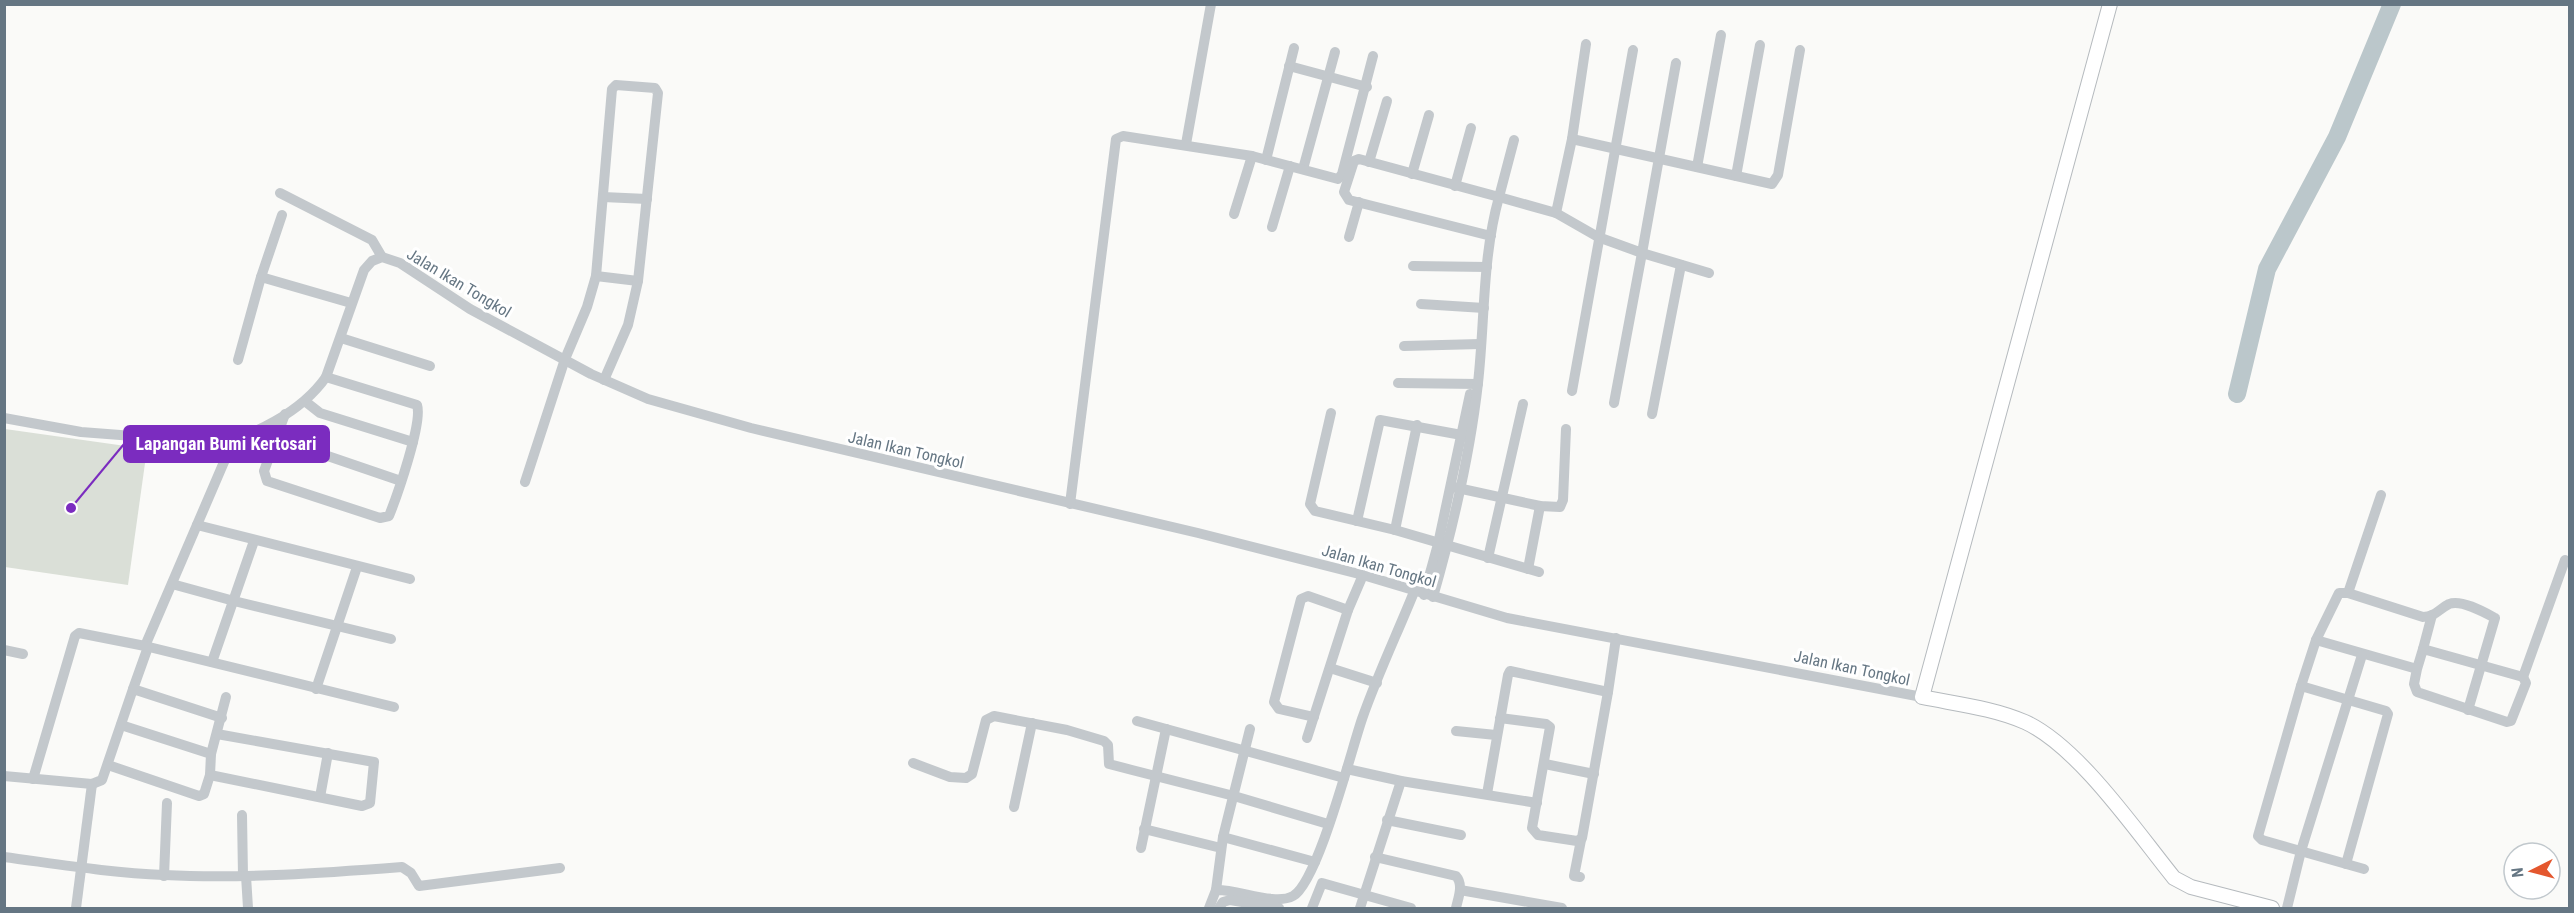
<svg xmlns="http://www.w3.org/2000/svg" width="2574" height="913" viewBox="0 0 2574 913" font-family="'Roboto Condensed',sans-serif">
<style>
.green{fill:#dadfd7}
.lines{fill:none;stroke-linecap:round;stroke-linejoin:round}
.river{stroke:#bbc7cb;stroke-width:18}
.major-casing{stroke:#b5babe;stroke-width:16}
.minor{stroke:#c3c8cc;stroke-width:10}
.major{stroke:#fff;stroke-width:14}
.labels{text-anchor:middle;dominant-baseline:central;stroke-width:6;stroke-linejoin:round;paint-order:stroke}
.street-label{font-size:16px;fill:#657683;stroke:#fff}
.leader{fill:none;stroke:#7b2cbf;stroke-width:2}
.callout-dot{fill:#7b2cbf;stroke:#fff;stroke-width:2}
.callout{fill:#7b2cbf;stroke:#7b2cbf;stroke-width:2}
.callout-label{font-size:18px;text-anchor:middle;font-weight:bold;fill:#fff}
</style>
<rect width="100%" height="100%" fill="#fafaf8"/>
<!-- green -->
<path class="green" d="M5,429L147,449L128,585L5,567Z"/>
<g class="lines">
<!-- river -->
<path class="river" d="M2237,394L2267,269L2337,137L2392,4"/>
<!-- major casing -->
<g class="major-casing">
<path id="major" d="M2110,4L1922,697C1956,704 1993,708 2025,722C2078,746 2136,831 2174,878L2191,887L2272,908"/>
</g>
<!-- minor -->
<g class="minor">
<path d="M1289,66L1367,87"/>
<path d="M1572,139L1772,184L1778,175L1800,50"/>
<path d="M1514,140L1499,197L1556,213L1572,139L1586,44"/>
<path d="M1186,144L1211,4"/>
<path d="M1266,160L1294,48"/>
<path d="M1369,162L1387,101"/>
<path d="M1697,167L1721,35"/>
<path d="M1303,169L1335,52"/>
<path d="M1412,174L1429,115"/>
<path d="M1736,176L1760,45"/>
<path d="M1455,186L1471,128"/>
<path d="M280,193L372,240L382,257"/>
<path d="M603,197L647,199"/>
<path d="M1556,213L1598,237L1642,253L1676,63"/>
<path d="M1234,214L1252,156"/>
<path d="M1272,227L1290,166"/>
<path d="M1349,237L1359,202"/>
<path d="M1413,266L1487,267"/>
<path d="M596,276L638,281"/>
<path d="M261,277L282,215"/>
<path d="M1421,304L1484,308"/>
<path d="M341,338L430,366"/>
<path d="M1404,346L1480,344"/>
<path d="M238,360L261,277L351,303"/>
<path d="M1398,383L1478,384"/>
<path d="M1572,391L1633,50"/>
<path d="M306,402L320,413L413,442"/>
<path d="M1614,403L1642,253L1709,273"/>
<path d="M1331,413L1310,504L1315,511L1395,530L1539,572"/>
<path d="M285,414L264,471L267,481L380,518L389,516C397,496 423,422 417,405L326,377"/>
<path d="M1652,414L1681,265"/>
<path d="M4,418L81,432L212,442C251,440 303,410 326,377L364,270L372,261L382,257L400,263L470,309L591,374L648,399L751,428L1198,533L1363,575L1507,618L1922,697"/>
<path d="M275,438L401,481"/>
<path d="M525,482L565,359L587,307L596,276L612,89L616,85L655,88L658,93L638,281L628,325L604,380"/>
<path d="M1453,487L1540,506L1560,507L1563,500L1566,429"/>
<path d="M1070,504L1116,139L1123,136L1252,156L1338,179L1342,174L1373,56"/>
<path d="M1357,521L1380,420L1467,436"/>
<path d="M197,525L410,579"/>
<path d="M1395,530L1417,425"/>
<path d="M1488,558L1523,404"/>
<path d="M1528,569L1540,506"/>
<path d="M172,584L234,601L391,639"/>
<path d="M2348,593L2381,495"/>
<path d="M1424,595L1438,544L1470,394"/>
<path d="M1433,597C1453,527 1470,455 1478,383C1485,321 1482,258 1499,197L1359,159L1354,161L1344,192L1349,200L1491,236"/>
<path d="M2316,640L2417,669L2423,649L2523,677L2526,683L2511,721L2507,722L2417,692L2414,684L2417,669"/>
<path d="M145,646L233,441"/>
<path d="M2423,649L2432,615"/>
<path d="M4,650L23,654"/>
<path d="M212,662L254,541"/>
<path d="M1330,668L1377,683"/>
<path d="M2523,677L2565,560"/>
<path d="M2301,686L2386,711L2388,714L2346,864"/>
<path d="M133,689L148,647"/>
<path d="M316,689L357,567"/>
<path d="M1608,692L1616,638"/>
<path d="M1314,717L1279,709L1274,702L1301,599L1308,596L1348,610"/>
<path d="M1137,721L1344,778"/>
<path d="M1456,731L1496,735"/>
<path d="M1307,738L1348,610L1363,575"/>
<path d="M211,754L226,697"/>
<path d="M913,763L950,777L966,778L972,774L986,720L994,716L1067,730L1104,741L1108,745L1109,764L1132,770L1234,796L1328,824"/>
<path d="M1545,764L1594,774"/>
<path d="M108,765L199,796L204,794L210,775L211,754L121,725"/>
<path d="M1347,769L1401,781L1537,803"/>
<path d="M210,775L362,806L370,803L374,762L217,734"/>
<path d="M4,776L92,784L102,780L133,689L222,718"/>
<path d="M33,779L75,636L79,633L145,646L394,707"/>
<path d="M1487,794L1508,675L1510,671L1608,692L1582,838L1577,841L1538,835L1532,828L1550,727L1546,724L1500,718"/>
<path d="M320,797L328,753"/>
<path d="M1014,807L1032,723"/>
<path d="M242,815L243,876"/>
<path d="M1387,820L1461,835"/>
<path d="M1144,829L1221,848"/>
<path d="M1223,837L1315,862"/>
<path d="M1141,848L1166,729"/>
<path d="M4,857C57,864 111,873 164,875C243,879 324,873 402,867L411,873L419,886L560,868"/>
<path d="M1375,857L1456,876C1464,885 1458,898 1456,908"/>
<path d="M2364,869L2262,840L2258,836L2301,686L2316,640L2339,593H2348L2423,617C2435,617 2439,609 2449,604C2461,599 2484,612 2495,618L2468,710"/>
<path d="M164,876L167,803"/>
<path d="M246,876L248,908"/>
<path d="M1580,877L1574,876L1581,840"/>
<path d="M1216,890L1223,837L1250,729"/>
<path d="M1460,890L1562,908"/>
<path d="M76,908L92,784"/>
<path d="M1209,908L1216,890C1237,889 1275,906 1293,896C1318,882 1351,751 1362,719C1377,676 1397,634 1414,592"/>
<path d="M1219,908L1223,902L1230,900L1279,908"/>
<path d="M1312,908L1322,883L1411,908"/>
<path d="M1360,908L1401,781"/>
<path d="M2287,908L2301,851L2362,655"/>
</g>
<!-- major -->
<use href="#major" class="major"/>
</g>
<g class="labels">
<!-- street labels -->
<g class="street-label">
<text transform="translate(459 283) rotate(31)">Jalan Ikan Tongkol</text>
<text transform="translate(906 450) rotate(13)">Jalan Ikan Tongkol</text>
<text transform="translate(1379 566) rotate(16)">Jalan Ikan Tongkol</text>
<text transform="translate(1852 668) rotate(12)">Jalan Ikan Tongkol</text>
</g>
</g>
<!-- callouts -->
<path class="leader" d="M71 508L124 444"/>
<circle class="callout-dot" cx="71" cy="508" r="6"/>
<rect class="callout" x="124" y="426" width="205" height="36" rx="6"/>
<g class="callout-label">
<text x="226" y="450">Lapangan Bumi Kertosari</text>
</g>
<!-- border -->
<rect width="2574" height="913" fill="none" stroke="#657683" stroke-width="12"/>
<!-- north arrow -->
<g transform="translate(2532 871) rotate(264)"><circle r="28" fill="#ffffff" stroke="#c1c8cd" stroke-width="1.5"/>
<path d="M0-4.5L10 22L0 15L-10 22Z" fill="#e4572e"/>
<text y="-9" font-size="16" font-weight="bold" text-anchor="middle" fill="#657683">N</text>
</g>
</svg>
